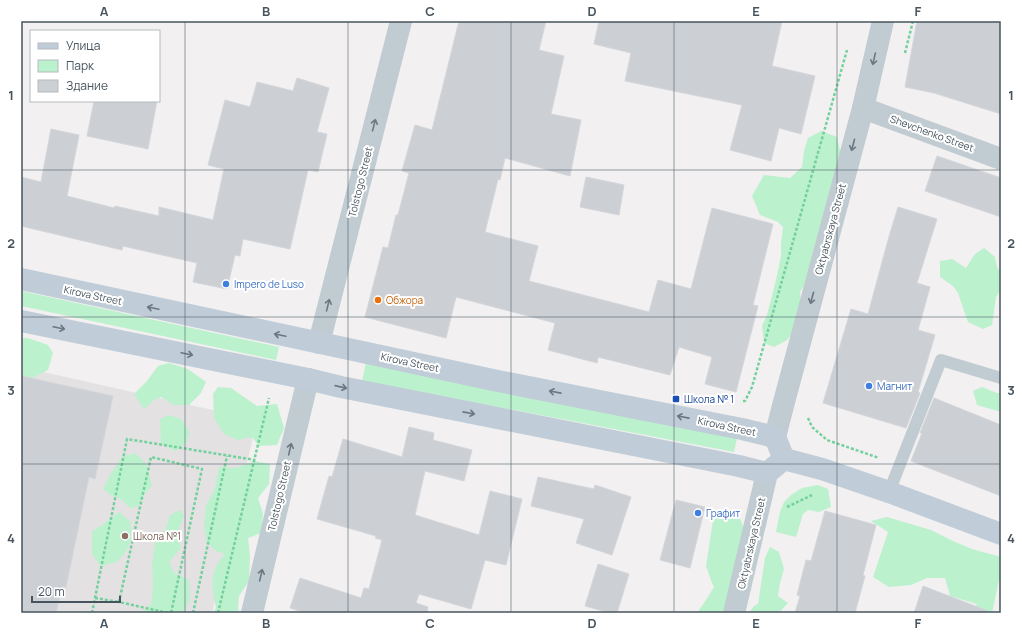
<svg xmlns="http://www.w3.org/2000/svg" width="1022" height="634" viewBox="0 0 1022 634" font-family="Manrope,sans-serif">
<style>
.education{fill:#e3e1e2}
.green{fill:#bcf1ce}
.building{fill:#cccfd4;stroke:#d3d6db}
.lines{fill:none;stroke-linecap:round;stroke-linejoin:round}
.path{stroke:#73d19d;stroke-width:2.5;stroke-dasharray:3 2;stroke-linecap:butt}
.service{stroke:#c0cbd2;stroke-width:12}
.minor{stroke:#c0cbd2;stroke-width:22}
.secondary{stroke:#c0ccd7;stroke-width:22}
.oneway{stroke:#6b7881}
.oneway2{stroke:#6b7882}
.grid{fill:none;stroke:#47545e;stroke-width:1;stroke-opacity:0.55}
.shop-dot{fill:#3f7fe0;stroke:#fff;stroke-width:1.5}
.food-dot{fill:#e8710a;stroke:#fff;stroke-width:1.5}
.transit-dot{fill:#1a4fb4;stroke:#fff;stroke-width:1.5}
.education-dot{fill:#8d6e63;stroke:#fff;stroke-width:1.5}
.labels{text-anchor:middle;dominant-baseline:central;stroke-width:4;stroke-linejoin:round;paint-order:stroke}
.street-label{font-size:10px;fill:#47545e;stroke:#fff}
.shop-label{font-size:10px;fill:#366cbe;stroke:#fff;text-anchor:start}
.food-label{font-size:10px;fill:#c56008;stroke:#fff;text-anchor:start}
.transit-label{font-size:10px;fill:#164399;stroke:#fff;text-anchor:start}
.education-label{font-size:10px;fill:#785e54;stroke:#fff;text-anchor:start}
.neatline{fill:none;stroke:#47545e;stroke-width:1.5}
.grid-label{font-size:13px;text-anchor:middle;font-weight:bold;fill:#47545e}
</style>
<rect width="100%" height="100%" fill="#f2f0f0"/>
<!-- education -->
<path class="education" d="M21,367L257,420L212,613H21Z"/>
<!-- green -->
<g class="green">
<path d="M821,131L837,137L843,164L811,275L800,292L802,310L800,324L787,340L774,347L764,343L762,326L767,315L776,280L781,256V244L783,227L778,222L760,215L752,196L764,175L790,178L802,167L804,151L808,138Z"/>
<path d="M984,248L995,257L997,267L1001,273V289L996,297L992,325L983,329L968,322L961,302L958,293L953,286L940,277V261L952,259L966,268L975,254Z"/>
<path d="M21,291L279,347L276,360L21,306Z"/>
<path d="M21,338H28L48,345L53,353L48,370L32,378L21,375Z"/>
<path d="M169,363L188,369L206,382L201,393L189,405H174L161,397L154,400L144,409L134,394L147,381L158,366Z"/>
<path d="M366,363L737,438L734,452L362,381Z"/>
<path d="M218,387L231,388L257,406L277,404L284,428L277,445L259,446L252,437L238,440L224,434L214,418L213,394Z"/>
<path d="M982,387L997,393H1001V412L977,405L973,391Z"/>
<path d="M169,415L181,419L190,433L186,443L175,451L161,443L160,419Z"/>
<path d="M135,453L146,464L152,485L144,495L137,507L130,508L121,499L109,494L103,489L110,475L122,457Z"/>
<path d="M254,461L270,464L269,484L258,498L263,514L261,533L248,538L250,556L249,581L239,596L238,608L239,613H213L216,608C211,588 209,570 225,554L216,551L207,542L204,527L206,506L215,488L219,467L236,468Z"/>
<path d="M818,485L828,489L831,507L819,512L808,510L803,514L796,537L776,532L780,512L784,502L791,495L802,488Z"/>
<path d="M735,509L738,514L749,540L736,613H697L706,600L714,587L712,583L706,566L713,520Z"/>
<path d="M180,510L184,516L177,534L181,548L169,562L174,573L189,580L190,600L183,613H142L151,604L153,585L152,564L155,542L165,530L170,515Z"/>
<path d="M119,512L131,522V539L126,552L116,562L101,566L92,554V531L102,525Z"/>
<path d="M887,517L931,530L953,541L972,549L1001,557V581L999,580L992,613H973L977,604L950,596L945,578H927L911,585L889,587L873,577L888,532L871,521Z"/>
<path d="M770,547L779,552L784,569L780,583L778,596L788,603L779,613H749L754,606L758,604L765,558Z"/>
</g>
<!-- building -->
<g class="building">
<path d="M459,21H546L539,50L564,56L551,114L581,120L570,176L505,158L500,180L498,179L485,232L538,246L529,281L649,312L658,280L691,289L712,208L773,224L753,305L758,306L736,392L705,384L712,357L679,347L670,375L598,357L597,363L548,350L555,323L456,297L446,338L365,317L383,247L388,248L396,215H398L409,173L402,171L415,125L432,130Z"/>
<path d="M599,21H782L772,66L815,76L801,134L779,128L771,161L730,150L742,105L625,81L631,53L594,44Z"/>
<path d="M917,21H1001V114L934,93L905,87Z"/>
<path d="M297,78L329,88L317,132L327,134L318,172L308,170L290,249L243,239L240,256L235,255L227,289L193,282L197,263L123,246L122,250L21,226V177L41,182L51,129L79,135L67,196L114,208L115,206L159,216V207L213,220L224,169L208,165L225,100L250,107L257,82L293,91Z"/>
<path d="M94,101H157L148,149L87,136Z"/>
<path d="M937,156L1001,178V217L925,191Z"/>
<path d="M586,177L624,185L619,215L580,207Z"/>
<path d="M898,207L937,219L917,283L930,287L918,330L935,335L918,392L920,393L906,428L823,403L851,309L868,314L888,240Z"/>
<path d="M21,376L113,396L95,479L89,477L66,587H62L56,613H21Z"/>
<path d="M934,398L1001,425V496L911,461L922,433H920Z"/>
<path d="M409,427L434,433L433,440L472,450L464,481L425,471L415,515L479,535L490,491L522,499L506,565L485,560L471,609L419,594L416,603L428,607L427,613H306L290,608L300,578L361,598L364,588L369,589L382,540L375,538L376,536L317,519L329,476L332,477L343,439L402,457Z"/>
<path d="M538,477L594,489L595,485L631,497L612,555L576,543L584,519L531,506Z"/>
<path d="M676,500L705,507L690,568L660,560Z"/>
<path d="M825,511L876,525L863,575L865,576L855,613H795L800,596L797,595L806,560L811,561Z"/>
<path d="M598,564L629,574L617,613H610L585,606Z"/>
<path d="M923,586L988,611L987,613H914Z"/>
</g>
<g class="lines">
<!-- path -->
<g class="path">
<path d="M905,53L913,21"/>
<path d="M743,401H745L752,387L847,50"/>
<path d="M808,418L812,427L827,440L879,458"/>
<path d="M787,507L812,495"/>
<path d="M95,598L119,602"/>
<path d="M92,613L127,439L255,460"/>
<path d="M168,613L119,602L151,457L202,469L171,613"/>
<path d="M193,613L227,456"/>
<path d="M218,613L269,398"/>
</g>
<!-- service -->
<path class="service" d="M889,492L941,360L1001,378"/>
<!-- minor -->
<g class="minor">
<path d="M863,108L1001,159"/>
<path d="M319,343L401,21"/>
<path d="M775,437L784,402L863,108L883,21"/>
<path d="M252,613L308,379"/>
<path d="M734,613L760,503L767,473"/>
</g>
<!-- secondary -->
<g class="secondary">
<path d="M21,279L493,380L742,429L775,437L784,459"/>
<path d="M21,321L308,379L341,387L739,466L767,473L784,459"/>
<path d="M784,459L822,469L889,492L1001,534"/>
</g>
</g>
<!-- one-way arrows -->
<defs><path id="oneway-shaft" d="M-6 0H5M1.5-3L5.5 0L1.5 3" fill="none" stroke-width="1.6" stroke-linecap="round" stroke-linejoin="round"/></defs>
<g class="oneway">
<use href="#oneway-shaft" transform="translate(874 59) rotate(103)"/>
<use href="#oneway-shaft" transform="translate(374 125) rotate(-76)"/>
<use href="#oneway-shaft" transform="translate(853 145) rotate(105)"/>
<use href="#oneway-shaft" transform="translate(812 298) rotate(105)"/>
<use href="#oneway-shaft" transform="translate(328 305) rotate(-76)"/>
<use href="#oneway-shaft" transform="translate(290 449) rotate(-77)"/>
<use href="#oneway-shaft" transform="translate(261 575) rotate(-77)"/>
</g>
<g class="oneway2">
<use href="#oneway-shaft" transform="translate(153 308) rotate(-168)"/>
<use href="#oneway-shaft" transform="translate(59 328) rotate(12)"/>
<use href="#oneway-shaft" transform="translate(280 335) rotate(-168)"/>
<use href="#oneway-shaft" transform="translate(187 354) rotate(12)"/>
<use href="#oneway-shaft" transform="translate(341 387) rotate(13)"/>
<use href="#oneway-shaft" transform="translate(555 392) rotate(-169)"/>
<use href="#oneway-shaft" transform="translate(469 413) rotate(11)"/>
<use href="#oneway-shaft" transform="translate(683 417) rotate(-169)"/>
</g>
<!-- grid -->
<path class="grid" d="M185,21V613M348,21V613M511,21V613M674,21V613M837,21V613M21,170H1001M21,317H1001M21,464H1001"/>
<!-- markers -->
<g class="shop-dot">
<circle cx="226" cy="284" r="4"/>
<circle cx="869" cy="386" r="4"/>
<circle cx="698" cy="513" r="4"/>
</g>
<circle class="food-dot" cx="378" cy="300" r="4"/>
<rect class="transit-dot" x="672" y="395" width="8" height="8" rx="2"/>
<circle class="education-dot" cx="125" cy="536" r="4"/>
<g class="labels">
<!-- street labels -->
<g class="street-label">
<text transform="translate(932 133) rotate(20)">Shevchenko Street</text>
<text transform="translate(360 182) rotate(-76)">Tolstogo Street</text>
<text transform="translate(830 229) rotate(-75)">Oktyabrskaya Street</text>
<text transform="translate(93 295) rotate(12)">Kirova Street</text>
<text transform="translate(410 362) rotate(12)">Kirova Street</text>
<text transform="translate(727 426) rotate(12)">Kirova Street</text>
<text transform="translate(279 496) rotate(-77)">Tolstogo Street</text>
<text transform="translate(751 543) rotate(-77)">Oktyabrskaya Street</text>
</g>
<!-- shop labels -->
<g class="shop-label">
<text x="234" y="284">Impero de Luso</text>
<text x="877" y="386">Магнит</text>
<text x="706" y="513">Графит</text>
</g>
<!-- food labels -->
<g class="food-label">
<text x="386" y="300">Обжора</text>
</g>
<!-- transit labels -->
<g class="transit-label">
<text x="684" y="399">Школа № 1</text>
</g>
<!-- education labels -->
<g class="education-label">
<text x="133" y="536">Школа №1</text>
</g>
</g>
<!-- border -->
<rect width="1022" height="634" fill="none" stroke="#ffffff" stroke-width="44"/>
<!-- legend -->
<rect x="30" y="30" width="130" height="72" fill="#ffffff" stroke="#b5bbbf"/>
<rect x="38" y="43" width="20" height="6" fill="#c0ccd7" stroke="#b5bbbf"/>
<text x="66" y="50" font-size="12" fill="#47545e">Улица</text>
<rect x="38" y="60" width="20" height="12" fill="#bcf1ce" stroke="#b5bbbf"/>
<text x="66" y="70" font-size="12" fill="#47545e">Парк</text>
<rect x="38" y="80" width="20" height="12" fill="#cccfd4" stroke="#b5bbbf"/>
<text x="66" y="90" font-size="12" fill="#47545e">Здание</text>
<!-- scale -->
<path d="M32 596v6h88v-6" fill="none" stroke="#47545e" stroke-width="2"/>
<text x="38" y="596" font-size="12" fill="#47545e" stroke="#ffffff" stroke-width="3" paint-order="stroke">20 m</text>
<rect x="22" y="22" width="978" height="590" class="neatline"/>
<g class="grid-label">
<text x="104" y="16">A</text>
<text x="266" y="16">B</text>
<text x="430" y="16">C</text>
<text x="592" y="16">D</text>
<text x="756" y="16">E</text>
<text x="918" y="16">F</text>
<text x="11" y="100">1</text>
<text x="1011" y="100">1</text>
<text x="11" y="248">2</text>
<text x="1011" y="248">2</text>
<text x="11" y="395">3</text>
<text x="1011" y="395">3</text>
<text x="11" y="543">4</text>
<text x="1011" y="543">4</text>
<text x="104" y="628">A</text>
<text x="266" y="628">B</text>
<text x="430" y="628">C</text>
<text x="592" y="628">D</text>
<text x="756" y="628">E</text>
<text x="918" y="628">F</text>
</g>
</svg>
